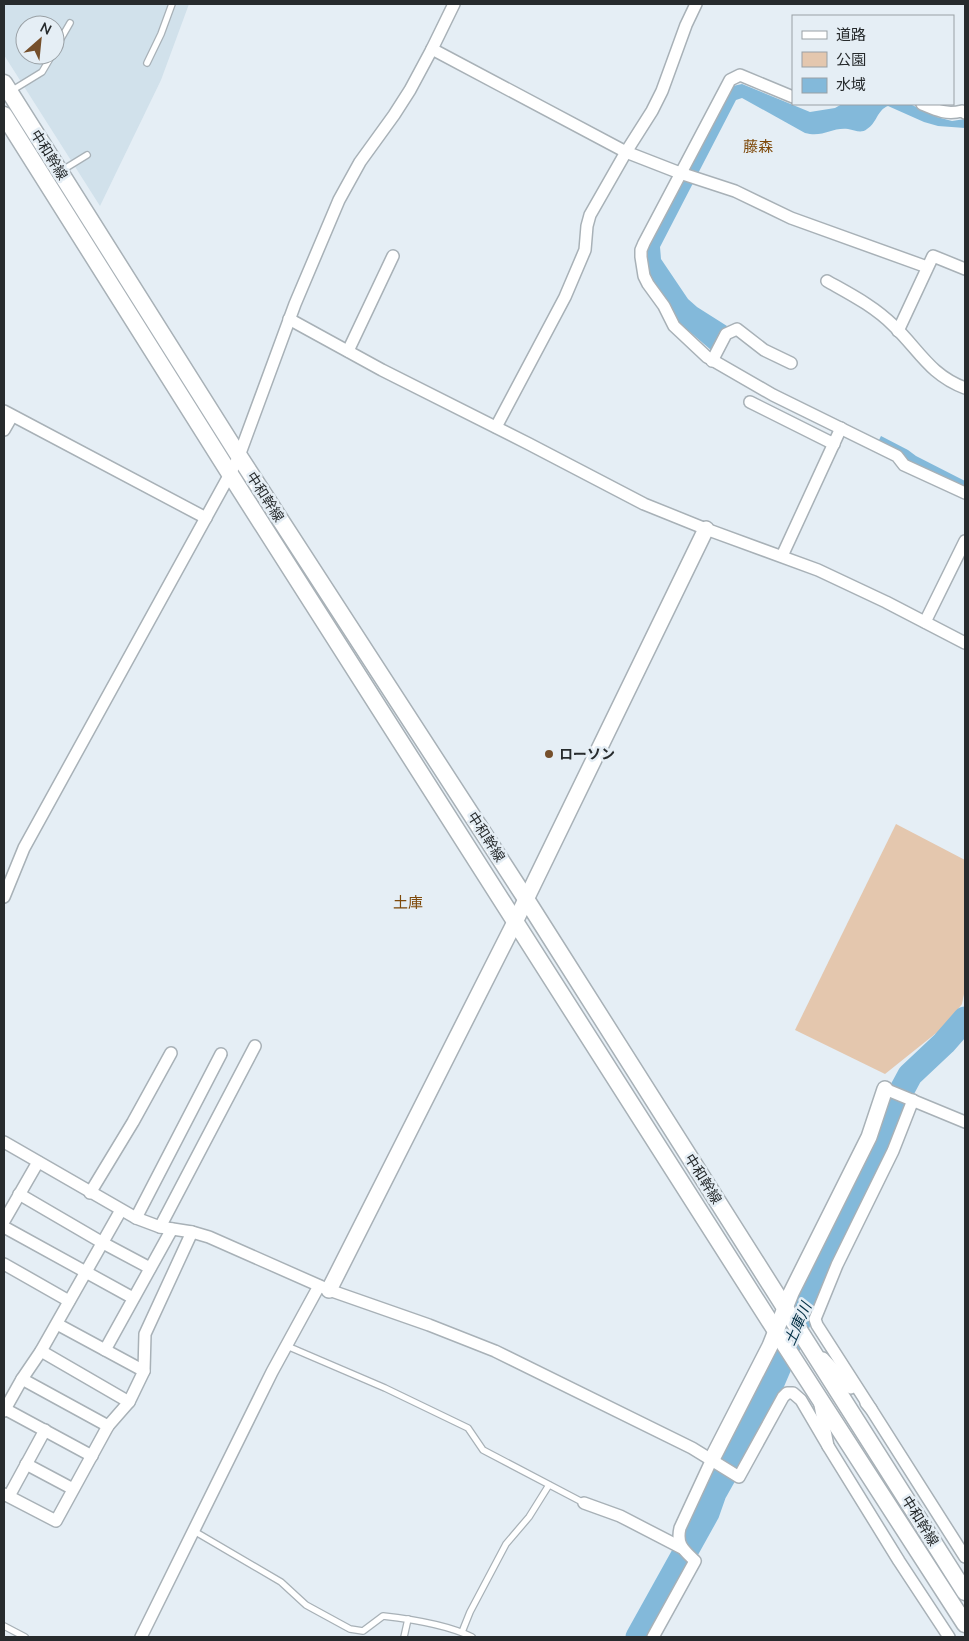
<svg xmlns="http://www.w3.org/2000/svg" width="969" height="1641" viewBox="0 0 969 1641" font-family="'Nunito Sans','Noto Sans JP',sans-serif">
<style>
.built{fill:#d1e1eb;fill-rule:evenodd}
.green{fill:#e4c7ae}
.water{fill:#83b9da}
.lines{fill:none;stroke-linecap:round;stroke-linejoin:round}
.river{stroke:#83b9da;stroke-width:25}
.service-casing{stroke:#a8b1b7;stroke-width:8}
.minor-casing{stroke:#a8b1b7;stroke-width:14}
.tertiary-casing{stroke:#a8b1b7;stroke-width:18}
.secondary-casing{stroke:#a8b1b7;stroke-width:19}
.service{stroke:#fff;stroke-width:5.5}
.minor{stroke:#fff;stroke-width:11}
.tertiary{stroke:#fff;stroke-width:15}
.secondary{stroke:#fff;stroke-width:16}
.poi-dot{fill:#754f2b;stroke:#e5eef5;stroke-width:2}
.labels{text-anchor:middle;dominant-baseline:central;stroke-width:5;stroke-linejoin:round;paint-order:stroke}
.street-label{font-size:14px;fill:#272b2d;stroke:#e5eef5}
.poi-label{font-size:14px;font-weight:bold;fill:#272b2d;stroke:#e5eef5;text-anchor:start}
.neighbourhood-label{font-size:15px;fill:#7e490a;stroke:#e5eef5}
.water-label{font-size:15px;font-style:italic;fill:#002e44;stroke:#e5eef5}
</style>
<rect width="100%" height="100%" fill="#e5eef5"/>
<!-- built -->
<path class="built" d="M4,4H189L161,80L100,206L4,55ZM25,25H55V55H25Z"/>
<!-- green -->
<path class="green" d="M896,824L965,860V989L962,1004L945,1026L885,1074L795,1030Z"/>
<!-- water -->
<g class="water">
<path d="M742,84L810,112L835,108L842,104H910L937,117L952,121L965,119V128L938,126L924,122L888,106C877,110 877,123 867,129C861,134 855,130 848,129C832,127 823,138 805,133L742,98L736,100L660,247L661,259L688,299L697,307L727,326L716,347L711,350L690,332L676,324L648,275L647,250L733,86Z"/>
<path d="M881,436L908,450L916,456L965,481V490L908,462L878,442Z"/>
</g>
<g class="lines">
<!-- river -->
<path class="river" d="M638,1637L707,1513L714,1493L759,1413L814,1285L855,1197L896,1101L910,1075L944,1043L965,1019"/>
<!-- service casing -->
<g class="service-casing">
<g id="service">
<path d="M55,49L70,23"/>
<path d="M147,63L161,34L172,4"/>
<path d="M11,91L42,72L52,55"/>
<path d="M61,171L87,155"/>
<path d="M287,1346L385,1388L468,1428L483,1450L584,1503"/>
<path d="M194,1531L281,1582L306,1605L350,1629L363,1631L383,1616C410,1619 448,1625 472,1637"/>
<path d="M4,1626L25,1637"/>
<path d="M462,1632L470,1612L506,1544L529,1517L549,1485"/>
<path d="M404,1637L408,1619"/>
</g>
</g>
<!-- minor casing -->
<g class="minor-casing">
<g id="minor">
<path d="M432,49L626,152L680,173L735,191L791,218L927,267"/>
<path d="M793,97L740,75L730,80L644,243L641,250V257L644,276L648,284L664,306L674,326L707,357L773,395L897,456L904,465L965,493"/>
<path d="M922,104C936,110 946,115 962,111L965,113"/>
<path d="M827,281C850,294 874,306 894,326C919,350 930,375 965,388"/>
<path d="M289,319L382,370L529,444L644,504L706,529L818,570L886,602L965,643"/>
<path d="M898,331L933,256L965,269"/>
<path d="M348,351L393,256"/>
<path d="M712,361L726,334L737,329L764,350L791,363"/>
<path d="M750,402L834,444"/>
<path d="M4,411L206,518"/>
<path d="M496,427L565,297L585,250L587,226L590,215L626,152L652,111L662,91L686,25L696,4"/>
<path d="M4,430L12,416"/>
<path d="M782,556L841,428"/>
<path d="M925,622L965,541"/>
<path d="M4,897L24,848L230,474L239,456L295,304L339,200L360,162L394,115L410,90L432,49L454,4"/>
<path d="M885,1089L965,1122"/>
<path d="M4,1142L136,1218L160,1227L192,1232L209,1237L329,1290L429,1325L495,1351L692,1448L739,1477L783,1397L787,1393H793L801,1400L828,1446"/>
<path d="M90,1193L133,1122L171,1053"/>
<path d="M19,1194L103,1243L150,1268"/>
<path d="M136,1218L221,1054"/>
<path d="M4,1221L38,1162"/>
<path d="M4,1227L133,1298"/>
<path d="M160,1227L255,1046"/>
<path d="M4,1264L69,1301"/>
<path d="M57,1324L144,1371"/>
<path d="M105,1350L172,1229"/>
<path d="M41,1351L129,1402"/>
<path d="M823,1358L851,1388"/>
<path d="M22,1379L108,1426"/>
<path d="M866,1403L871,1409L965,1557"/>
<path d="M820,1405L828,1446L899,1561L949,1637"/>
<path d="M5,1409L92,1456"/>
<path d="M871,1409L817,1325L815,1319L837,1265L893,1151L913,1100"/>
<path d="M4,1411L22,1379L41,1351L121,1210"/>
<path d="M26,1464L73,1489"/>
<path d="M4,1494L56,1521L108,1426L129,1402L144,1371L145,1334L192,1232"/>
<path d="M9,1496L45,1430"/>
<path d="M584,1503L620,1516L682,1548"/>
<path d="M141,1637L272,1372L319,1286"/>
<path d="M653,1637L695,1561C684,1550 676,1545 680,1528L712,1459"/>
</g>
</g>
<!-- tertiary casing -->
<g class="tertiary-casing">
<g id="tertiary">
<path d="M329,1290L515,922L706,529"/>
<path d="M712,1459L770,1346L791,1293L869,1137L885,1089"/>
</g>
</g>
<!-- secondary casing -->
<g class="secondary-casing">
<g id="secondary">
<path d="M4,83L239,456L526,899L965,1592"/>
<path d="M4,115L230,474L781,1339L965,1624"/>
</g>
</g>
<!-- service -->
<use href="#service" class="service"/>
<!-- minor -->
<use href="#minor" class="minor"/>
<!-- tertiary -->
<use href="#tertiary" class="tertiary"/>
<!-- secondary -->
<use href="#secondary" class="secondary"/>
</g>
<!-- markers -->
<circle class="poi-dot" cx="549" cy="754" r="5"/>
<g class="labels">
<!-- street labels -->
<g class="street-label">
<text transform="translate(49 155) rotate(58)">中和幹線</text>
<text transform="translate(265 497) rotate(57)">中和幹線</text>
<text transform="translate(486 837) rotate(57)">中和幹線</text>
<text transform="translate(703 1179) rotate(58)">中和幹線</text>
<text transform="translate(920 1521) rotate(58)">中和幹線</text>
</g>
<!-- poi labels -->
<g class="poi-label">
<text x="559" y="754">ローソン</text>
</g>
<!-- neighbourhood labels -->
<g class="neighbourhood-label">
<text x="758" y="147">藤森</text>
<text x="408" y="903">土庫</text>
</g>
<!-- water labels -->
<g class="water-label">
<text transform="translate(798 1324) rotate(-66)">土庫川</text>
</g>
</g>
<!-- border -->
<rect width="969" height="1641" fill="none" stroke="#272b2d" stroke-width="10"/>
<!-- legend -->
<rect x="792" y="15" width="162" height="90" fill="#e5eef5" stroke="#99a0a5"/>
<rect x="802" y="31" width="25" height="8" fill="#ffffff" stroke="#99a0a5"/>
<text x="836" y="40" font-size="15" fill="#272b2d">道路</text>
<rect x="802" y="52" width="25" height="15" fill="#e4c7ae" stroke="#99a0a5"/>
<text x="836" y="65" font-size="15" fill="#272b2d">公園</text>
<rect x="802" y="78" width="25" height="15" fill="#83b9da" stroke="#99a0a5"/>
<text x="836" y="90" font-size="15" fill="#272b2d">水域</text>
<!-- north arrow -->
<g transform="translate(40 40) rotate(27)"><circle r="24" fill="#e5eef5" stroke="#99a0a5"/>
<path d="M0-4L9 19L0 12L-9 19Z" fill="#754f2b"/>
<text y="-8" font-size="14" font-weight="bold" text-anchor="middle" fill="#272b2d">N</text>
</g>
</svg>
